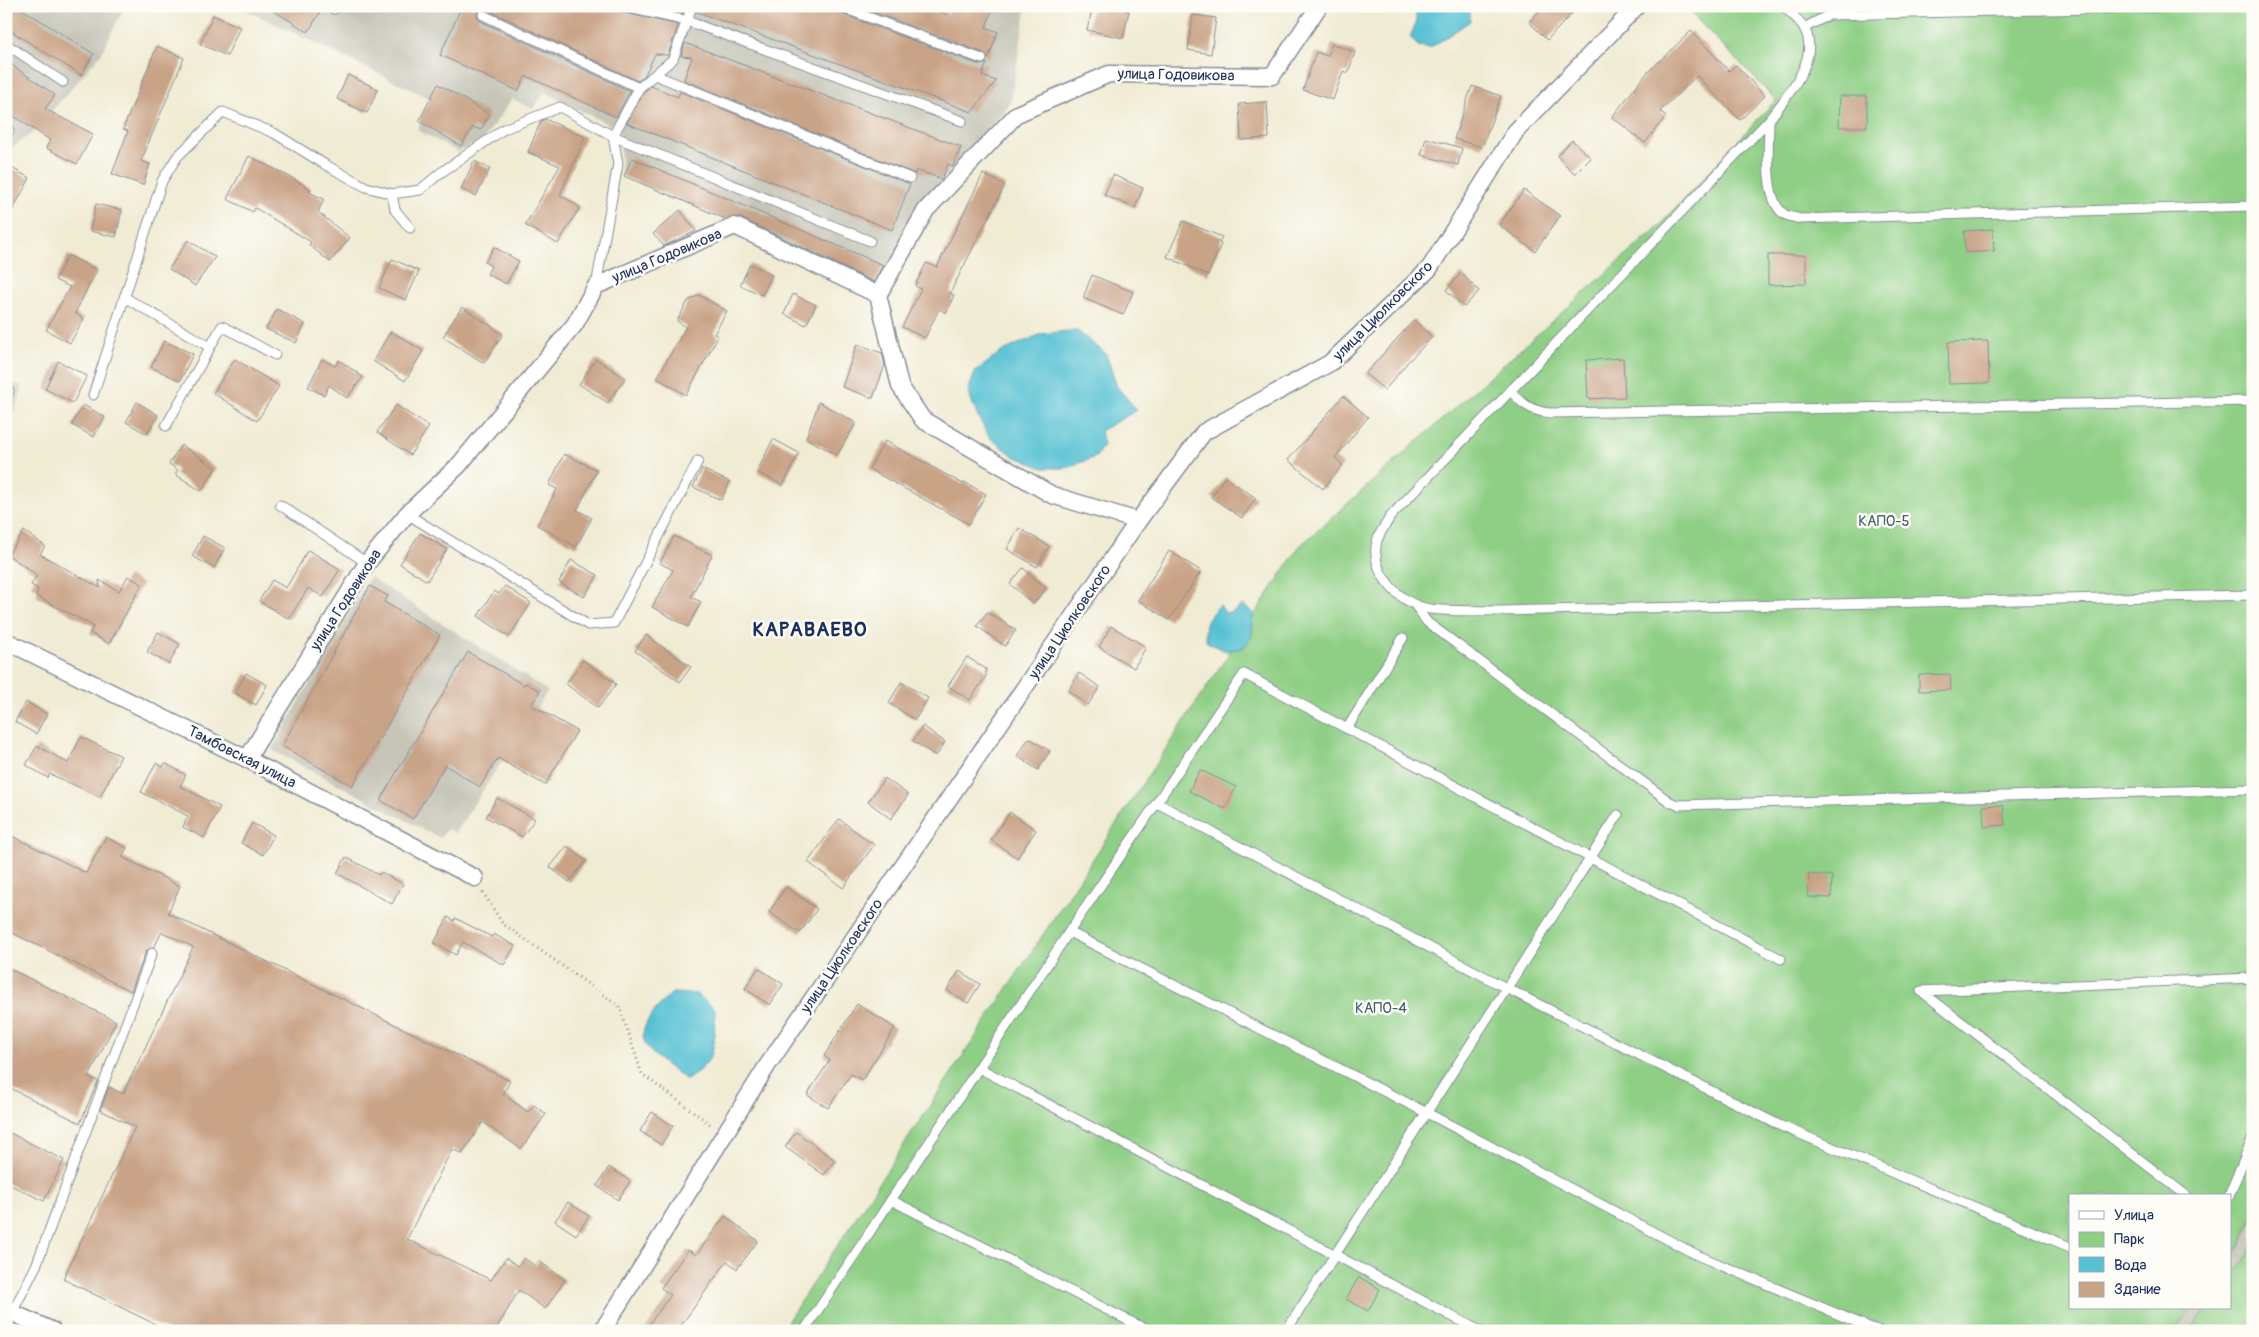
<svg xmlns="http://www.w3.org/2000/svg" width="2259" height="1337" viewBox="0 0 2259 1337" font-family="Pangolin,sans-serif">
<style>
.industrial{fill:#c6c5b8}
.green{fill:#8fcf85;stroke:#557f72}
.water{fill:#57c1d3;stroke:#397898}
.building{fill:#c9a386}
.lines{fill:none;stroke-linecap:round;stroke-linejoin:round}
.lane-casing{stroke:#868d98;stroke-width:11}
.street-casing{stroke:#868d98;stroke-width:19}
.path{stroke:#868d98;stroke-width:3;stroke-dasharray:1 4;stroke-linecap:butt}
.lane{stroke:#fff;stroke-width:9}
.street{stroke:#fff;stroke-width:16}
.labels{text-anchor:middle;dominant-baseline:central;stroke-width:5;stroke-linejoin:round;paint-order:stroke}
.street-label{font-size:15px;fill:#1b2f5e;stroke:#fdfcf7}
.park-label{font-size:15px;fill:#3e5f6a;stroke:#fdfcf7}
.district-label{font-size:20px;font-weight:bold;letter-spacing:1px;fill:#1b2f5e;stroke:#fdfcf7}
</style>
<rect width="100%" height="100%" fill="#fdfcf7"/>
<filter id="ink" filterUnits="userSpaceOnUse"><feTurbulence type="fractalNoise" baseFrequency=".02" numOctaves="2"/><feDisplacementMap in="SourceGraphic" scale="10" xChannelSelector="R" yChannelSelector="G"/><feConvolveMatrix kernelMatrix="1 2 1 2 8 2 1 2 1" color-interpolation-filters="sRGB"/></filter>
<filter id="wash" filterUnits="userSpaceOnUse"><feTurbulence type="fractalNoise" baseFrequency=".0096" numOctaves="4" result="noise"/><feDisplacementMap in="SourceGraphic" scale="20" xChannelSelector="R" yChannelSelector="G"/><feGaussianBlur stdDeviation="1.12" result="paint"/><feColorMatrix in="noise" values="0 0 0 0 0 0 0 0 0 0 0 0 0 0 0 0 0 1.4 0 .05"/><feComposite in="paint" operator="in"/></filter>
<g filter="url(#wash)">
<rect width="100%" height="100%" fill="#f0ebd3"/>
<!-- industrial -->
<g class="industrial">
<path d="M6,6H125L101,54L35,131L6,152Z"/>
<path d="M238,6H1050L1026,10L1010,104L918,207L880,285L622,176L619,130L545,92L533,109L512,99L484,139L458,152L417,130L431,99Z"/>
<path d="M6,379L23,387L6,433Z"/>
<path d="M370,577L548,691L455,833L447,829L440,838L272,750Z"/>
<path d="M2253,1218V1331H2175L2192,1308H2230V1260L2241,1246Z"/>
</g>
<!-- green -->
<g class="green">
<path d="M1700,6H2253V1218L2241,1246L2230,1260V1196H2070V1308H2192L2175,1331H781L1300,546L1659,226L1776,100L1692,14Z"/>
<path d="M2253,1246V1331H2190L2207,1308H2230V1279Z"/>
</g>
<!-- water -->
<g class="water">
<path d="M1414,6H1470V21L1430,48L1418,46L1410,37L1417,21Z"/>
<path d="M1076,330L1106,354L1117,387L1137,410L1100,431L1104,443L1096,457L1066,468H1043L1014,456L990,438L978,417L968,392L975,372L1003,351L1041,334Z"/>
<path d="M1220,605L1225,613L1233,612L1242,605L1253,612L1252,636L1243,648L1226,651L1207,642C1202,626 1208,616 1220,605Z"/>
<path d="M672,993L696,994L715,1009C713,1045 721,1056 687,1080C641,1047 624,1038 672,993Z"/>
</g>
<g id="blocks">
<!-- building -->
<g class="building">
<path d="M6,6H17L94,54L81,75L6,28Z"/>
<path d="M266,6H324L308,32Z"/>
<path d="M462,6H615L620,12L678,25L668,55L655,54L645,75L638,81L486,9L478,12L477,16L480,21L630,91L616,117L526,76L518,91L440,55Z"/>
<path d="M650,6H685L683,14Z"/>
<path d="M698,6H792L809,12L810,6H832L836,12L980,65L987,63L982,76L996,81L972,112L697,12Z"/>
<path d="M857,6H926L948,15L952,6H994L986,27L998,32L988,59L984,53Z"/>
<path d="M1093,6H1111L1129,11L1123,38L1087,30Z"/>
<path d="M1544,6H1579L1547,40L1529,22Z"/>
<path d="M213,15L240,27L227,56L200,44Z"/>
<path d="M1193,15L1216,18L1211,54L1188,50Z"/>
<path d="M1691,31L1729,71L1736,65L1765,96L1740,120L1697,76L1660,111L1666,116L1645,143L1612,117L1646,74Z"/>
<path d="M685,43L961,147L953,166L948,164L942,179L916,170L915,174L684,80L692,57L681,56Z"/>
<path d="M1332,44L1355,52L1348,73L1343,71L1333,100L1303,90L1316,52L1328,56Z"/>
<path d="M157,46L184,58L141,161L150,164L143,185L112,174L128,131L123,129Z"/>
<path d="M6,61L55,95L45,109L93,134L77,164L46,148L50,140L6,111Z"/>
<path d="M348,75L378,89L367,113L337,99Z"/>
<path d="M438,84L489,114L481,130L473,127L461,146L419,121Z"/>
<path d="M651,86L678,97L680,92L910,184L892,230L627,123L644,92Z"/>
<path d="M1472,86L1501,96L1482,147L1454,139Z"/>
<path d="M1840,96H1867V127H1839Z"/>
<path d="M1267,102L1269,138L1241,140L1239,104Z"/>
<path d="M545,119L585,137L560,195L580,207L558,244L525,225L560,166L528,152L541,121Z"/>
<path d="M1426,138L1462,148L1458,165L1421,155Z"/>
<path d="M1572,140L1591,158L1575,174L1557,156Z"/>
<path d="M249,156L292,178L311,189L309,192L324,199L318,212L350,238L330,262L309,245L311,242L255,208L253,212L227,199Z"/>
<path d="M632,158L883,265L874,282L739,217L726,219L624,176Z"/>
<path d="M474,161L490,169L476,196L461,189Z"/>
<path d="M6,165L30,178L6,222Z"/>
<path d="M983,174L1005,185L950,293L954,295L946,313L939,309L925,338L902,327L921,289L915,286L926,263L937,267Z"/>
<path d="M1113,175L1143,188L1135,208L1104,195Z"/>
<path d="M1524,190L1560,216L1535,251L1499,225Z"/>
<path d="M96,204L122,210L116,237L90,231Z"/>
<path d="M680,210L696,231L664,246L653,234Z"/>
<path d="M1183,221L1222,237L1219,243L1221,244L1208,275L1167,257Z"/>
<path d="M1993,229L1994,251L1965,253L1964,231Z"/>
<path d="M188,240L215,257L195,286L169,269Z"/>
<path d="M494,247L519,261L506,284L487,274L491,266L485,262Z"/>
<path d="M68,255L97,270L75,313L84,319L70,343L46,330L70,287L55,280Z"/>
<path d="M1768,255H1806V284L1768,285Z"/>
<path d="M392,259L419,271L406,300L379,288Z"/>
<path d="M750,264L772,275L762,295L740,285Z"/>
<path d="M1461,273L1479,291L1464,307L1446,290Z"/>
<path d="M1092,275L1133,292L1123,315L1083,298Z"/>
<path d="M793,294L816,305L806,325L784,314Z"/>
<path d="M699,295L727,311L714,334L718,337L686,395L657,378L686,327L677,321L688,301Z"/>
<path d="M462,307L503,334L484,363L443,337Z"/>
<path d="M277,309L305,324L296,343L266,329Z"/>
<path d="M1414,320L1432,337L1406,364L1385,390L1365,374Z"/>
<path d="M391,331L423,351L405,381L373,361Z"/>
<path d="M164,341L193,354L180,381L151,367Z"/>
<path d="M1988,341L1989,383L1949,384L1948,342Z"/>
<path d="M857,344L882,353L885,365L873,398L842,387Z"/>
<path d="M1623,358L1625,397L1588,399L1586,360Z"/>
<path d="M235,359L279,386L257,421L213,393Z"/>
<path d="M322,359L335,366L339,360L363,377L347,398L329,385L324,395L308,387Z"/>
<path d="M596,359L625,378L608,403L579,384Z"/>
<path d="M58,361L87,376L73,403L45,389Z"/>
<path d="M1343,396L1368,417L1335,458L1343,465L1323,489L1288,460Z"/>
<path d="M137,402L158,415L147,434L126,422Z"/>
<path d="M819,402L856,423L837,455L806,438Z"/>
<path d="M83,405L105,417L94,437L72,425Z"/>
<path d="M396,405L429,427L410,455L377,432Z"/>
<path d="M773,439L799,453L783,485L757,472Z"/>
<path d="M885,441L963,484L964,482L986,494L969,524L869,469Z"/>
<path d="M181,445L216,468L201,491L175,474L178,470L169,464Z"/>
<path d="M564,454L597,470L577,510L592,518L576,547L537,525L557,489L549,485Z"/>
<path d="M702,469L730,482L721,500L693,487Z"/>
<path d="M1225,477L1256,498L1242,518L1211,497Z"/>
<path d="M1019,528L1049,546L1037,567L1007,549Z"/>
<path d="M24,531L45,546L40,554L100,588L99,580L119,591L128,576L142,584L109,644L90,633L93,626L36,596L38,589L31,585L37,575L8,555Z"/>
<path d="M420,533L447,549L427,581L400,564Z"/>
<path d="M203,536L225,548L214,568L192,556Z"/>
<path d="M674,536L712,555L691,597L701,602L688,627L652,607L673,570L660,563Z"/>
<path d="M308,550L340,569L323,597L308,588L289,619L259,601L272,580L286,588Z"/>
<path d="M1169,551L1201,571L1169,620L1138,600Z"/>
<path d="M571,560L598,575L584,597L559,582Z"/>
<path d="M1023,568L1046,588L1033,604L1010,584Z"/>
<path d="M370,586L388,596L384,602L440,635L352,786L282,746Z"/>
<path d="M505,586L531,603L509,637L478,616L494,591L499,594Z"/>
<path d="M987,612L1016,630L1005,646L977,626Z"/>
<path d="M1111,626L1146,647L1134,668L1099,647Z"/>
<path d="M158,632L180,644L169,664L147,652Z"/>
<path d="M646,635L691,667L680,682L635,651Z"/>
<path d="M468,652L524,685L526,683L540,691L531,705L577,731L545,785L498,758L480,787L445,765L413,819L380,800Z"/>
<path d="M967,657L986,669V676L970,700L948,686Z"/>
<path d="M583,660L616,684L598,708L566,684Z"/>
<path d="M246,673L267,685L256,705L235,693Z"/>
<path d="M1079,673L1100,687L1088,705L1068,691Z"/>
<path d="M1950,674L1951,690L1919,691V675Z"/>
<path d="M901,682L928,698L915,720L889,703Z"/>
<path d="M26,702L47,714L36,734L15,722Z"/>
<path d="M923,726L945,742L936,756L913,741Z"/>
<path d="M81,737L121,756L100,797L50,774L48,778L26,765L37,746L68,763Z"/>
<path d="M1029,738L1050,751L1038,770L1017,756Z"/>
<path d="M156,763L163,767L165,763L186,775L180,786L220,807L204,838L183,827L188,816L141,792Z"/>
<path d="M1200,770L1236,787L1225,809L1189,791Z"/>
<path d="M885,778L908,795L891,819L868,802Z"/>
<path d="M497,798L535,819L522,837L486,817Z"/>
<path d="M2003,805L2005,825L1984,827L1983,806Z"/>
<path d="M1010,812L1036,830L1017,858L991,840Z"/>
<path d="M839,819L874,845L843,888L808,862Z"/>
<path d="M252,823L274,835L263,855L241,843Z"/>
<path d="M6,833L86,873L106,837L127,848L122,857L180,886L168,913L510,1081L503,1094L528,1112L534,1105L546,1114L521,1149L483,1122L462,1154L452,1149L407,1239L491,1280L506,1258L518,1266L524,1258L535,1266L539,1261L565,1280L545,1309L519,1290L495,1331H169L63,1279L135,1127L100,1110L109,1087L123,1094L193,947L162,932L154,947L146,951L131,991L6,930Z"/>
<path d="M567,846L586,861L569,882L550,867Z"/>
<path d="M346,857L379,875L381,872L403,884L392,904L337,873Z"/>
<path d="M1809,874L1832,876L1831,898L1808,897Z"/>
<path d="M786,887L817,909L800,933L769,912Z"/>
<path d="M448,917L454,921L455,918L492,937L494,934L515,946L504,965L463,942L456,955L434,943Z"/>
<path d="M6,967L116,1021L89,1077L98,1081L80,1123L6,1086Z"/>
<path d="M758,968L783,984L770,1005L745,989Z"/>
<path d="M959,971L980,984L968,1003L947,990Z"/>
<path d="M857,1004L895,1028L862,1080L851,1074L828,1108L807,1095L830,1060L824,1056Z"/>
<path d="M652,1112L673,1126L661,1145L640,1131Z"/>
<path d="M6,1131L64,1160L44,1201L6,1183Z"/>
<path d="M796,1132L835,1160L824,1175L785,1147Z"/>
<path d="M609,1167L630,1181L618,1200L597,1186Z"/>
<path d="M568,1202L589,1216L576,1235L555,1221Z"/>
<path d="M725,1216L758,1241L737,1269L727,1261L677,1331H644L671,1295L661,1288L688,1250L696,1255Z"/>
<path d="M1359,1277L1380,1289L1368,1311L1346,1299Z"/>
</g>
</g>
</g>
<g filter="url(#ink)">
<use href="#blocks" fill-opacity="0" stroke="#868d98" stroke-width="1"/>
<g class="lines">
<!-- lane casing -->
<g class="lane-casing">
<g id="lane">
<path d="M621,6L687,21L962,121"/>
<path d="M692,6L673,59L639,88L613,136L870,241"/>
<path d="M838,6L982,59"/>
<path d="M1784,6C1790,13 1798,19 1803,26C1823,57 1786,97 1769,120L1390,517C1386,525 1379,533 1377,541C1369,573 1401,605 1430,609C1453,612 1477,610 1499,611L2253,595"/>
<path d="M334,9L337,6"/>
<path d="M483,15L639,88"/>
<path d="M1804,28L1829,15L2215,6"/>
<path d="M6,44L63,82"/>
<path d="M655,75L910,178"/>
<path d="M1769,120C1769,143 1763,200 1784,214C1788,217 1795,217 1799,219L2253,206"/>
<path d="M6,129L9,131"/>
<path d="M392,194L395,210L410,228"/>
<path d="M124,297L210,347"/>
<path d="M6,389L9,391"/>
<path d="M1510,390C1522,404 1531,411 1550,413L2253,401"/>
<path d="M93,395L162,181L177,157L223,112L274,133L324,164L366,187L392,194L420,190L439,174L504,129L560,107L613,136L618,164L596,286"/>
<path d="M166,426L222,326L275,355"/>
<path d="M280,505L367,563"/>
<path d="M407,514L588,625L614,623L698,461"/>
<path d="M1415,605L1427,622L1670,802L1678,805L2253,789"/>
<path d="M1348,727L1403,638"/>
<path d="M1157,803L1508,989L1781,1126L2070,1247"/>
<path d="M1069,932L1427,1113L1699,1256L1878,1331"/>
<path d="M979,1068L1480,1331"/>
<path d="M2187,1196L1921,991L2253,978"/>
<path d="M2229,1196L2253,1137"/>
<path d="M891,1200L1149,1331"/>
<path d="M12,1313L36,1266L152,953"/>
<path d="M804,1331L1069,932L1244,674L1781,959"/>
<path d="M1286,1331L1618,815"/>
</g>
</g>
<!-- street casing -->
<g class="street-casing">
<g id="street">
<path d="M878,295L900,386L923,420L1052,495L1138,521"/>
<path d="M6,641L247,759L475,878"/>
<path d="M247,759L367,563L407,514L459,465L575,324L596,286L735,226L878,295L926,210L1017,114L1109,74L1272,76L1319,6"/>
<path d="M6,1310L53,1331"/>
<path d="M602,1331L767,1066L1138,521L1204,432L1330,363L1429,269L1516,131L1637,6"/>
</g>
</g>
<!-- path -->
<path class="path" d="M483,892L502,923L619,1006L642,1074L710,1124"/>
<!-- lane -->
<use href="#lane" class="lane"/>
<!-- street -->
<use href="#street" class="street"/>
</g>
</g>
<g class="labels">
<!-- street labels -->
<g class="street-label">
<text transform="translate(1176 75) rotate(1)">улица Годовикова</text>
<text transform="translate(667 256) rotate(-23)">улица Годовикова</text>
<text transform="translate(1383 311) rotate(-45)">улица Циолковского</text>
<text transform="translate(346 600) rotate(-57)">улица Годовикова</text>
<text transform="translate(1070 622) rotate(-56)">улица Циолковского</text>
<text transform="translate(242 757) rotate(27)">Тамбовская улица</text>
<text transform="translate(842 956) rotate(-56)">улица Циолковского</text>
</g>
<!-- park labels -->
<g class="park-label">
<text x="1884" y="521">КАПО-5</text>
<text x="1381" y="1008">КАПО-4</text>
</g>
<!-- district labels -->
<g class="district-label">
<text x="810" y="629">КАРАВАЕВО</text>
</g>
</g>
<!-- margin -->
<rect width="2259" height="1337" fill="none" stroke="#fdfcf7" stroke-width="25"/>
<!-- legend -->
<rect x="2069" y="1194" width="162" height="115" fill="#fdfcf7" stroke="#a3aaba"/>
<rect x="2079" y="1211" width="25" height="8" fill="#ffffff" stroke="#a3aaba"/>
<text x="2114" y="1220" font-size="15" fill="#1b2f5e">Улица</text>
<rect x="2079" y="1232" width="25" height="15" fill="#8fcf85" stroke="#a3aaba"/>
<text x="2114" y="1244" font-size="15" fill="#1b2f5e">Парк</text>
<rect x="2079" y="1257" width="25" height="15" fill="#57c1d3" stroke="#a3aaba"/>
<text x="2114" y="1270" font-size="15" fill="#1b2f5e">Вода</text>
<rect x="2079" y="1282" width="25" height="15" fill="#c9a386" stroke="#a3aaba"/>
<text x="2114" y="1294" font-size="15" fill="#1b2f5e">Здание</text>
</svg>
